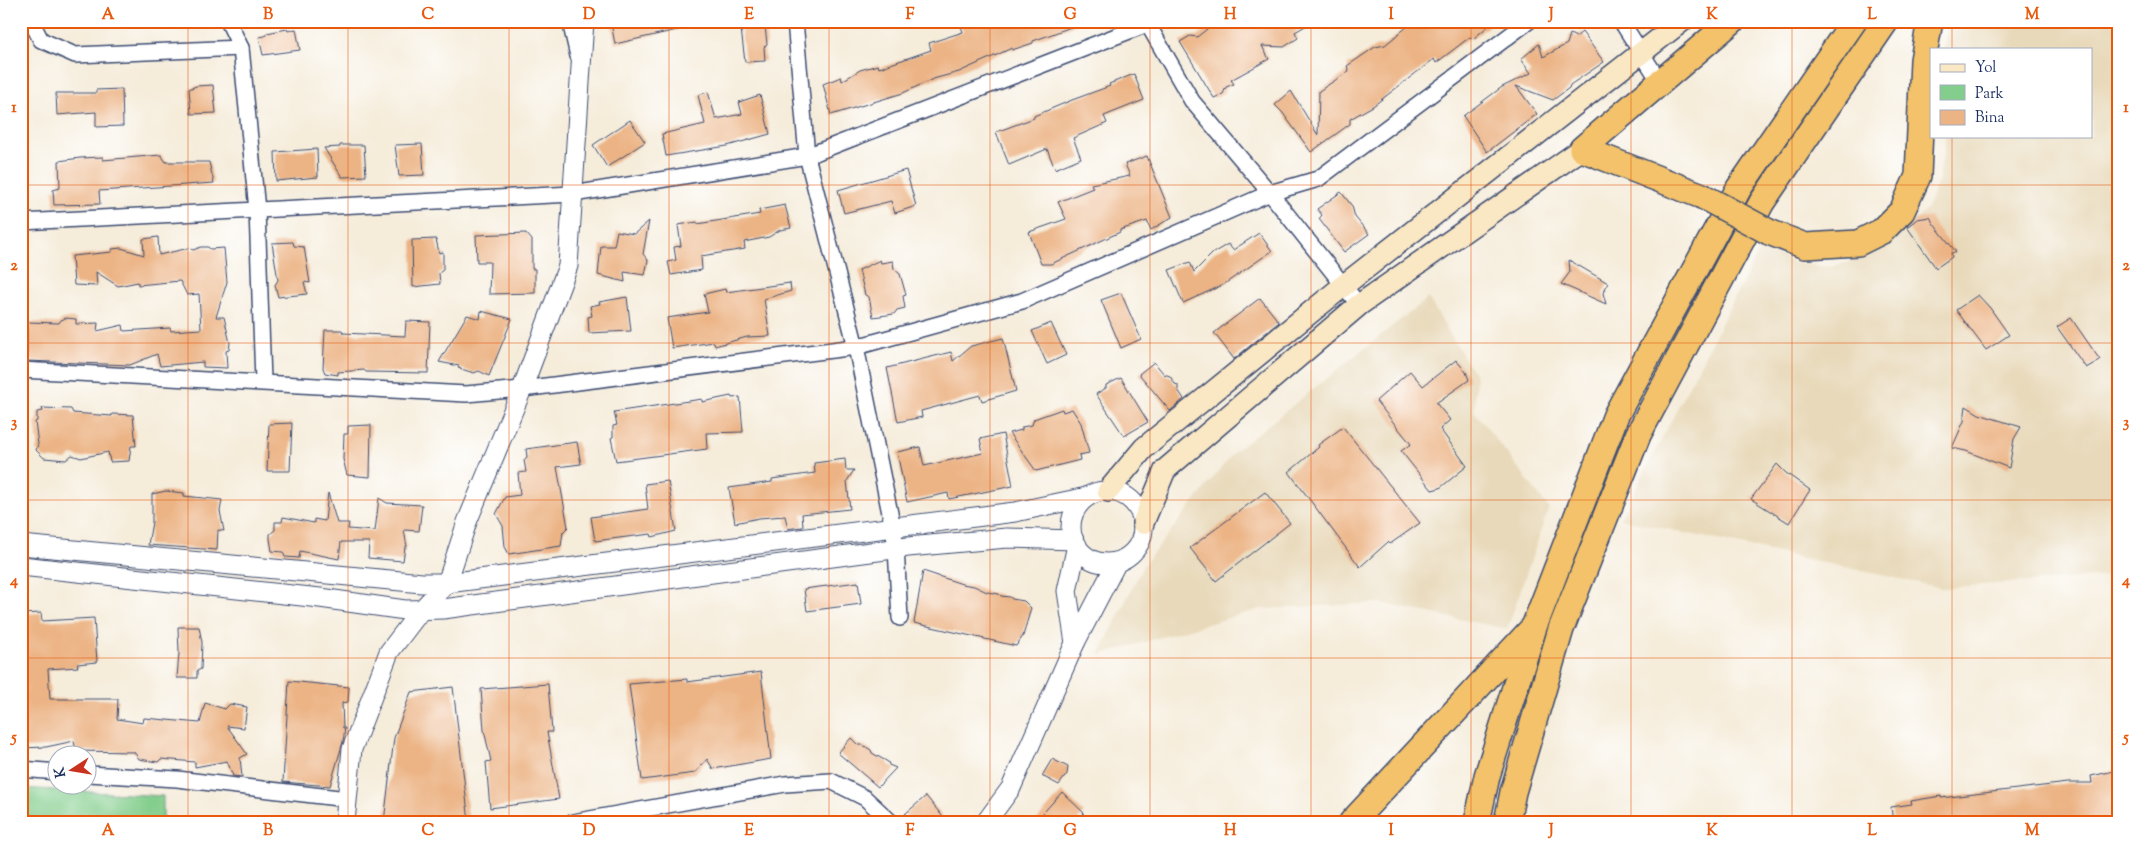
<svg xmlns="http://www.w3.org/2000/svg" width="2140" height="843" viewBox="0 0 2140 843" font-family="'Sorts Mill Goudy',serif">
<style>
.built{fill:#e8d9ba}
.green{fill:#83ce8c;stroke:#4f7e75}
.building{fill:#ecb485}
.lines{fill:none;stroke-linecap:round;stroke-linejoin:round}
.minor-casing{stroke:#3c4b71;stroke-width:18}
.tertiary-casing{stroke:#3c4b71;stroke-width:21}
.secondary-casing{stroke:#3c4b71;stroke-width:24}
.trunk-casing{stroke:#3c4b71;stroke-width:28}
.minor{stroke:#fff;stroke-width:15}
.tertiary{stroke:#fff;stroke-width:19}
.secondary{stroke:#fae7c3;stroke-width:21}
.trunk{stroke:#f3c26a;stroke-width:25}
.trunk-bridge-casing{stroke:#3c4b71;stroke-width:28;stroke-linecap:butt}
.trunk-bridge{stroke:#f3c26a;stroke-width:25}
.grid{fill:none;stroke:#e8590c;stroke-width:1;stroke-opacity:0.55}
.neatline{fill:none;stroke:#e8590c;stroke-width:2}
.grid-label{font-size:16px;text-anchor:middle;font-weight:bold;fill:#e8590c}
</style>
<rect width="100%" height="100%" fill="#fff"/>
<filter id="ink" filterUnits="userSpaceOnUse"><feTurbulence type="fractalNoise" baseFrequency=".02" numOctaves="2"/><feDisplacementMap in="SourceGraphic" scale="10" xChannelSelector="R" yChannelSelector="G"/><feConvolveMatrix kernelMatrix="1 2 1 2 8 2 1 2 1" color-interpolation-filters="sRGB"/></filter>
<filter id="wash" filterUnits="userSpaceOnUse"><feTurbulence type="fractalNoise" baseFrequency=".0096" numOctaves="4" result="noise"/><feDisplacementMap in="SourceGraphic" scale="20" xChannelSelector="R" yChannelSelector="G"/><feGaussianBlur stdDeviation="1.12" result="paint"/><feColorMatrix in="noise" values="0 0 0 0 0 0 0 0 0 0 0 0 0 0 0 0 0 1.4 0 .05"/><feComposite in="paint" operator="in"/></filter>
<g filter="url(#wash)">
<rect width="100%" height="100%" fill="#f5ecda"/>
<!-- built -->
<g class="built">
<path d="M1948,21H2119V575L1942,588L1620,519L1762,245L1793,263L1830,267L1861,259L1889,244L1926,210L1938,182L1945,147V136H2091V49H1944Z"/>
<path d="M1428,298L1476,377L1474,411L1549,508L1507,629L1380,603L1260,609L1099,655L1143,566L1234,452Z"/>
</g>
<!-- green -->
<path class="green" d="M21,788L163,796V822H21Z"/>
<g id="blocks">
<!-- building -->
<g class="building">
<path d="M618,21H689L690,27L615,44L611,23Z"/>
<path d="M959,21H1082V23L1033,41V43L1012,50V48L959,72L933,79L903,93L831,115L823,84L841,77L842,81L860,70L878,65L879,68L931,50L929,43L963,32Z"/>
<path d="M1217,21H1314L1295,32L1298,38L1284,47L1262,46L1269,59L1231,80L1234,84L1226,87L1223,94L1214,98L1180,42L1190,36L1197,37Z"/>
<path d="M1414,21H1494L1473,39L1470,37L1436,63L1434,59L1373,106L1350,119V124L1311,152L1282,112L1275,105L1291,91L1318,135L1319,91L1349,71L1347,66L1375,47L1385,45Z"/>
<path d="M765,26L767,44L764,47L765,61L745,62L741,29Z"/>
<path d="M287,29L288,31L296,29L300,50L263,55L259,37L265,36L267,33Z"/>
<path d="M1582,32L1604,62L1570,85L1569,88L1553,100L1516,86L1537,114L1487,152L1463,116L1502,87L1531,73L1521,59L1539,44L1543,57L1567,44L1570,34L1576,37Z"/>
<path d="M1134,74L1144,100L1104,116L1107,123L1073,138L1081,158L1055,169L1047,149L1009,165L996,132L1034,118V116L1072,100L1110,86L1109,84Z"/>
<path d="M213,85L216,113L191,114L189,89L196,86Z"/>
<path d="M122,89L123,126L96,127V112L57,115L56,93H96V90Z"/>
<path d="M708,92L716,119L742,114L739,102L760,95L770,134L727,146L666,156L662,134L705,124L698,95Z"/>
<path d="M630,120L645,142L607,167L593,145Z"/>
<path d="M422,144L424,175L399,176L395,145Z"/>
<path d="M340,145H364L366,176L342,177L324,148L340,147Z"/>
<path d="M317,149L318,177L276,181L275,152Z"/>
<path d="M161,155L166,162H209L214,183L99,191L100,204L54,205L53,190L60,188L59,161L80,158L103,157V160Z"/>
<path d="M1147,156L1172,217L1151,230L1147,221L1120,230V232L1051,264H1041L1029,232L1066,219L1058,202L1093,188L1091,184L1130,176L1125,164Z"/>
<path d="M906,170L916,206L895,213L891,201L844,213L838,190Z"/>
<path d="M1341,192L1352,206L1355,217L1369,234L1344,252L1319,219L1322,215L1317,209Z"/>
<path d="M785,205L791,228L780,230L769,237L744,242L745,249L701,256L702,270L671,275L668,262L676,260L674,247L681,246L678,225L697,222V224L760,214L759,210Z"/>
<path d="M1930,217L1933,223L1956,252L1951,253L1952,257L1936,268L1907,227L1917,219Z"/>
<path d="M649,221L643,254L648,260L645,275L624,272L625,282L598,275L601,246H614L617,231L634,234Z"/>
<path d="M526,233L532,240V269H535V293L489,294L490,262H477L476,235Z"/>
<path d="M1259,233L1272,251L1223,285L1183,303L1169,270L1190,262L1194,272L1213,253L1228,244L1233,250Z"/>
<path d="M158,237L159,255L189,248L193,250L201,247H208L210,249L224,248L227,282L216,317H224L230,343L229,350L226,351L227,368L203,367V362L160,366L157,354L130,365L27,361V322L59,323L61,320L66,318L76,319V324L98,323L97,331L123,325L124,331L170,328L171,331L201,329L199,294L187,295L180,281L138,285V282L118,286L96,272L97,286L74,285L72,256L112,252V249L121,248L144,255L143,239Z"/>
<path d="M436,239L439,253L443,252V270L439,273L440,284L413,287L412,240Z"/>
<path d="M293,242L294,246L304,247L310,283L304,282L307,294L278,297L275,285L278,280L272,243Z"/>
<path d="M880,260L881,263L893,261L894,269L900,274L906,295L903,296L905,308L897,310L894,314L873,317L869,297L865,295L859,270Z"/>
<path d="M1569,260L1608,283L1603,293L1606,304L1561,284L1570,272Z"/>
<path d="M790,283L791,291L764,299L770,336L747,337L715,346L714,342L672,348L667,318L708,312L704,294L725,289L726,292Z"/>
<path d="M1121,293L1141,339L1121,348L1101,300Z"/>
<path d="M1978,295L1990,308L2009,335L1986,350L1956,310Z"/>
<path d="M627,297L631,331L589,333L588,317L592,316L590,306L600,304L599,302Z"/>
<path d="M1260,298L1279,322L1234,359L1214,333Z"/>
<path d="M481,311L512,319L489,376L479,371L474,373L458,368L459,366L439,362L467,315L480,319Z"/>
<path d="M2071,318L2100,360L2086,368L2057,327Z"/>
<path d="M406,321L430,322L428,373L366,372L364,370L338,372V375L325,373L323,368L325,330H342L343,333L405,336Z"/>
<path d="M1051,323L1066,355L1047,364L1032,331Z"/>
<path d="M1003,338L1016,391L982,401L980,395L921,411L922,417L898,422L887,368L951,352L953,361L971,346Z"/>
<path d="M1456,360L1466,372L1469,380L1436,403L1450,420L1440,429L1467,466L1440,488L1432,490L1401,451L1411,444L1376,401L1410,371L1423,386Z"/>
<path d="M1154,362L1164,374L1170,376L1175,384L1178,385V390L1184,399L1170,411L1139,374Z"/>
<path d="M1121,378L1148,422L1124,436L1096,394L1106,388V385Z"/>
<path d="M731,396L732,398L740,397L743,432L706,433L707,449L616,461L611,438L613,437V426L617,425L614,412L702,399V402Z"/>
<path d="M1966,406L1979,414L2021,427L2014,439L2009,468L1966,451L1952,448L1964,421Z"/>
<path d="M42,408L71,409L73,413L112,416V414L133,415L136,446H131L129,461L110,462L108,452L81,458L72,455L66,460L44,458L36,450L38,444L35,422L37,421V412L43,411Z"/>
<path d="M1062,409L1063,412L1072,409L1081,423L1089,453L1079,455L1080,460L1036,471L1009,433L1022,430V427L1032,425L1034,419Z"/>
<path d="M292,423L290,471H267L269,424Z"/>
<path d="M371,425L370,477L347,475L343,459L344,434H348V426Z"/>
<path d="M1343,427L1420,523L1390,544L1388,542L1360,567L1289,472L1319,447L1318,445Z"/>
<path d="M1003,434L1013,486L949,499L948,493L907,502L897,452L920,447L924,466L983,453L980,439Z"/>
<path d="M577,442L581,464L557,467L568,527L563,532L561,546L509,554L505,547L503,526L496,514L505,497L520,495L518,473L526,472L524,460L527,457L526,449Z"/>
<path d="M845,459L846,470H854L847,481L850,509L802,514L803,527L793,528L788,529L785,516L759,518L735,523L729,488L772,482V479L815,473L814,463Z"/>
<path d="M1777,464L1786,473L1810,490L1789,523L1751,499Z"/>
<path d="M668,481L676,531L652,537L651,534L595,541L591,517L648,509L645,484Z"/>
<path d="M166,491L184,493V496L222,500L220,511L224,531L218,530L217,550L148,545L152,522V494Z"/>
<path d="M1265,492L1290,523L1216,581L1190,548Z"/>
<path d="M328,493L337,523H349L348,529L375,531L379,498L387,503L422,505L419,531L404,530L407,547H405L403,561L368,558L369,542H341L339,559L300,551L299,558L285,557L283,552L272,551L270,539V534L275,530V522H282L283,517L314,523V519L325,521Z"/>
<path d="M923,571L962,584L974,586L987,592L999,594L1001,596L1010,597L1012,599L1024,601L1031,608L1023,636L1016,646L914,623Z"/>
<path d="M858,582L861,604L807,611L804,589Z"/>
<path d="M41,613L42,621L94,618L97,662L77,664L78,667L48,669L50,699H118L117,719L143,723L144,718L200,723L205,703L225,709L230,704L247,707L244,728L227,726L247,754L240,758L242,777L233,776L227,761L195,767V762L161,759L158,762L139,759L134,752L76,751L74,741L46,747L21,748V614Z"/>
<path d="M178,627H199L202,642L201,669L197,671V678H177L179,653Z"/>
<path d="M761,672L771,759L713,769L707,759L695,773L642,780L629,684L687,679V682Z"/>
<path d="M289,681L349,687L348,702L342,703L343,728H345L343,742L330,786L283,782Z"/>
<path d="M548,684L552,732H547L559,799L490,808L486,762L491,761L484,730L481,689Z"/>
<path d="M453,687L469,822H384L394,738L411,692Z"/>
<path d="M851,738L858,745H863L871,750L872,753L888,762L889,765L896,768L878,787L838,753Z"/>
<path d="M1052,759L1068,767L1067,774L1059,785L1042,776Z"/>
<path d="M2119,770V822H1893L1891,807L1912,804L1911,801L1941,796V798L2068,783H2092L2091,776Z"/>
<path d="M1062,792L1084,813L1076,822H1035Z"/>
<path d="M926,796L947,822H912L905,814Z"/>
</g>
</g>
</g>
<g filter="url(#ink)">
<use href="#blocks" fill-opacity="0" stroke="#3c4b71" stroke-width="1"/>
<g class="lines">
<!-- minor casing -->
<g class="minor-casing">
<g id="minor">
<path d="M31,21L41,40L75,55L241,48"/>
<path d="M228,21L241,48L257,210L263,381"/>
<path d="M570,21L578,56"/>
<path d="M795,21L807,156L856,347L893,528L896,548L900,618"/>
<path d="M1146,21L1192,101L1270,193L1359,305"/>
<path d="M1621,21L1660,82"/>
<path d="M21,222L573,194L807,156L1155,21"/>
<path d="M21,370L466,394L522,389L856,347L1022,301L1270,193L1318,179L1529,21"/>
<path d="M21,769L58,772"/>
<path d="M88,774L177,779L347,799"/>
<path d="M573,822L785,784L831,781L865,798L891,822"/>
</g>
</g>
<!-- tertiary casing -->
<g class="tertiary-casing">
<g id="tertiary">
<circle cx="1107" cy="527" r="36"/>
<path d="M21,545L422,583H447L1015,512L1087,497"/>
<path d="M21,566L320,598L405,610L443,609L908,547L1007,538L1074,540"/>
<path d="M1075,643L1067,591L1077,545"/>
<path d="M345,822L352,749L389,652L421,610L447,583L467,522L522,389L568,266L584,21"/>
<path d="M986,822L1011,788L1075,643L1117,562"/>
</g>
</g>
<!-- secondary casing -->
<g class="secondary-casing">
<g id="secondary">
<path d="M1108,491L1144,448L1343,286L1682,21"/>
<path d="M1143,523L1165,470L1359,305L1582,149"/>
</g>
</g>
<!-- trunk casing -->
<g class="trunk-casing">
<g id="trunk">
<path d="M1702,196L1582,149L1732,21"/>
<path d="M1769,232L1805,246L1858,243L1882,231L1902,211L1918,176L1923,60L1930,21"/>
<path d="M1352,822L1531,630"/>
<path d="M1477,822L1487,776L1534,627L1616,415L1739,188L1854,21"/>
<path d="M1507,822L1513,792L1561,629L1638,435L1762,202L1886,21"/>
</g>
</g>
<!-- minor -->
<use href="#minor" class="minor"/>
<!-- tertiary -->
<use href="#tertiary" class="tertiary"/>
<!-- secondary -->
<use href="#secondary" class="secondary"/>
<!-- trunk -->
<use href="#trunk" class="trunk"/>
<!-- trunk-bridge casing -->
<g class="trunk-bridge-casing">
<path id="trunk-bridge" d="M1702,196L1769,232"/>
</g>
<!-- trunk-bridge -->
<use href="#trunk-bridge" class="trunk-bridge"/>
</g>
</g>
<!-- grid -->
<path class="grid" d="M188,21V822M348,21V822M509,21V822M669,21V822M829,21V822M990,21V822M1150,21V822M1311,21V822M1471,21V822M1631,21V822M1792,21V822M1952,21V49M1952,136V822M21,185H2119M21,343H2119M21,500H2119M21,658H2119"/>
<!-- margin -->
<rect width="2140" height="843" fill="none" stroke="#fff" stroke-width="55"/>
<!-- legend -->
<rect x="1930" y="48" width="162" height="90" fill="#ffffff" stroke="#a4acbf"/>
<rect x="1940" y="64" width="25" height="8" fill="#fae7c3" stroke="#a4acbf"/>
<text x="1975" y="72" font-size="15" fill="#1b2f5e">Yol</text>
<rect x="1940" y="85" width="25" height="15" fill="#83ce8c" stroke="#a4acbf"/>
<text x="1975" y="98" font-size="15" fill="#1b2f5e">Park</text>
<rect x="1940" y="110" width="25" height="15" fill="#ecb485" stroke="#a4acbf"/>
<text x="1975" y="122" font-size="15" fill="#1b2f5e">Bina</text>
<!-- north arrow -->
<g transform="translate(72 770) rotate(258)"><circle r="24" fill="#ffffff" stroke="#a4acbf"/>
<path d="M0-4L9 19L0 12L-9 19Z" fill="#c8321e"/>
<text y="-8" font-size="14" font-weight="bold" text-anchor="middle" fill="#1b2f5e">K</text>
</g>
<rect x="28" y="28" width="2084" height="788" class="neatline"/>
<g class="grid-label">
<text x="108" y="19">A</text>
<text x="268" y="19">B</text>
<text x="428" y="19">C</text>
<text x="589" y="19">D</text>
<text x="749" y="19">E</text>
<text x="910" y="19">F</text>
<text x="1070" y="19">G</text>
<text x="1230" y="19">H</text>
<text x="1391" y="19">I</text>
<text x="1551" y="19">J</text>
<text x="1712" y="19">K</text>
<text x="1872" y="19">L</text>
<text x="2032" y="19">M</text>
<text x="14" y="112">1</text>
<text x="2126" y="112">1</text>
<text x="14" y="270">2</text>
<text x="2126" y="270">2</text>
<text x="14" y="427">3</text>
<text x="2126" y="427">3</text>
<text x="14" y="585">4</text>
<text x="2126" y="585">4</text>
<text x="14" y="742">5</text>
<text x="2126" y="742">5</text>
<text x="108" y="835">A</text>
<text x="268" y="835">B</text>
<text x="428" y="835">C</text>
<text x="589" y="835">D</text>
<text x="749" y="835">E</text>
<text x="910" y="835">F</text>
<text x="1070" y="835">G</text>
<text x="1230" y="835">H</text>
<text x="1391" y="835">I</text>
<text x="1551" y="835">J</text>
<text x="1712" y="835">K</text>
<text x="1872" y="835">L</text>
<text x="2032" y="835">M</text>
</g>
</svg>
